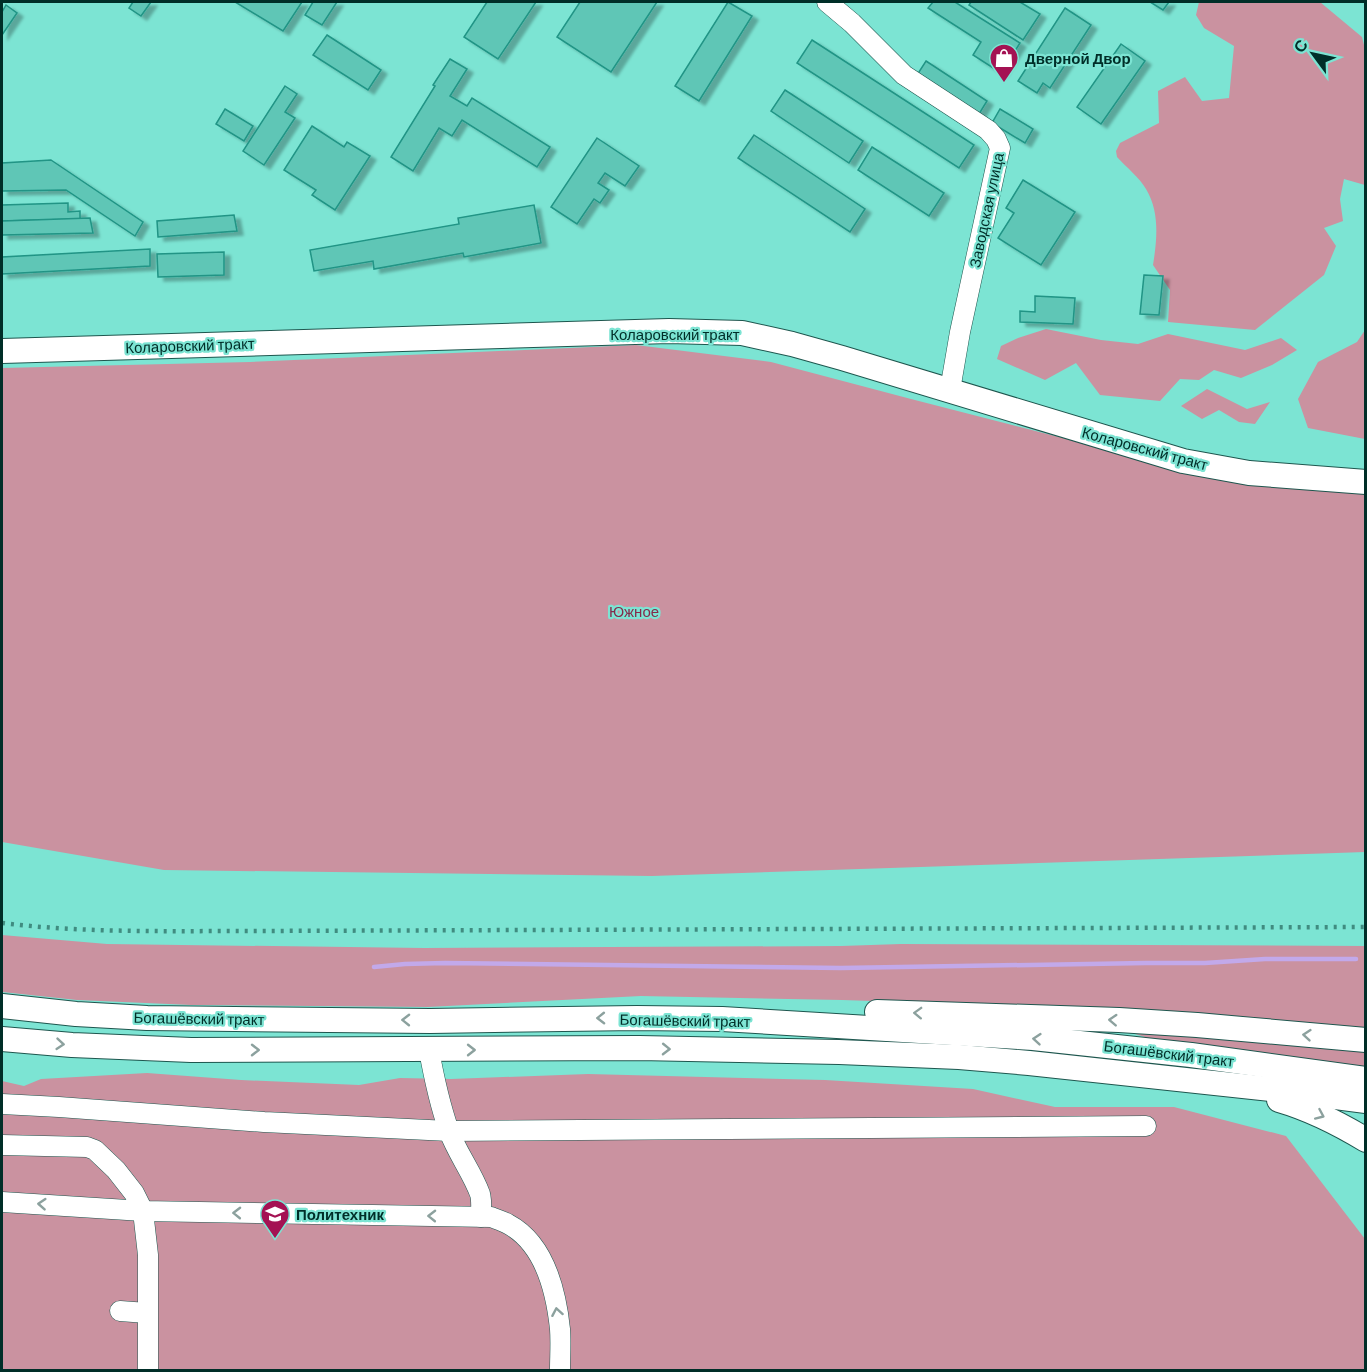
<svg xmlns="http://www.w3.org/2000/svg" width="1367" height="1372" viewBox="0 0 1367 1372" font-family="Barlow,sans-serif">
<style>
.green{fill:#ca92a0}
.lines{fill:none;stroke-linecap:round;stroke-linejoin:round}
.stream{stroke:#c2a9ea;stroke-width:4.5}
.building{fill:#5ec6b6;stroke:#209485;stroke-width:1.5;filter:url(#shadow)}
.minor-casing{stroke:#1e564e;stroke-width:21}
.major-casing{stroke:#1e564e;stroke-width:26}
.minor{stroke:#fff;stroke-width:20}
.major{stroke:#fff;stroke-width:24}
.rail{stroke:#408c80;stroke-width:4.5;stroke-dasharray:3 6;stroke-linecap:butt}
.oneway{stroke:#8ca19e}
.labels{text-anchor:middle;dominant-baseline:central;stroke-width:4.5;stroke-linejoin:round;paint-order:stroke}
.poi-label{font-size:15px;font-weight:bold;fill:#002e28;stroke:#7ce4d3;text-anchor:start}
.street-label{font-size:15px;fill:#002e28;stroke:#7ce4d3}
.park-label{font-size:15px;fill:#842b4b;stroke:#7ce4d3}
</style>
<defs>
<filter id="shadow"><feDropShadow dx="6" dy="4" stdDeviation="1.5" flood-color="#0004"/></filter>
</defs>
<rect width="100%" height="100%" fill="#7ce4d3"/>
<!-- green -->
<g class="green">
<path d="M1199,2H1320L1362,37L1366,53L1365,185L1344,179L1340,199L1343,221L1324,228L1336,246L1324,275L1255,330L1168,322L1170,290L1153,265C1157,240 1160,212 1146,189C1140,178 1126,167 1117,157L1116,151L1120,143L1159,123L1158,91L1185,77L1202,101L1229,98L1234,46L1204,28L1196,15Z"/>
<path d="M1046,329L1101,340L1138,344L1168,334L1245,350L1281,338L1297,350L1272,365L1241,378L1214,370L1199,380L1180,379L1160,401L1100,395L1076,363L1045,380L997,359L1001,346L1018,338Z"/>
<path d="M1365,330V439L1308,428L1298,399L1318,362L1357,342Z"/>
<path d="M636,345L771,362L911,399L1227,480L1365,493V852L652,876L164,870L2,842V368L250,362Z"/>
<path d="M1207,389L1247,409L1270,402L1255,424L1239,422L1219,410L1202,419L1181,406Z"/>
<path d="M2,935L107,944L424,948L841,946L901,944L1366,946L1365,1031L963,1004L842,1000L641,996L428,1007L191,1005L77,1000L2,992Z"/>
<path d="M1152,1033L1196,1036L1365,1052V1069L1152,1039L1135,1034Z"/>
<path d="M147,1073L241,1080L359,1085L400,1078L451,1079L588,1074L825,1080L973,1089L1055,1107H1174L1286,1136L1365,1239V1370H2V1081L24,1086L41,1079Z"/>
</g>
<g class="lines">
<!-- stream -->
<path class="stream" d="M374,967L405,964L445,963L841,968L1146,963H1205L1265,959H1356"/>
</g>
<!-- building -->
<g class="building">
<path d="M133,2H151L141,16L129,8Z"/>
<path d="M235,2H302L283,31Z"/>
<path d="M313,2H337L322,25L305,15Z"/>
<path d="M487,2H536L498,59L464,37Z"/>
<path d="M580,2H657L611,72L557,37Z"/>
<path d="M728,2L752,16L699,101L675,86Z"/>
<path d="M933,2H955L1020,43L1001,73L973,55L981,42L928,8Z"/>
<path d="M971,2H1020L1040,14L1023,40L969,5Z"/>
<path d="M1150,2H1169L1163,10Z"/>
<path d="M6,5L17,13L2,35V12Z"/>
<path d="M1065,8L1091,25L1050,88L1043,83L1037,93L1018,81Z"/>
<path d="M327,35L381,70L368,90L313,55Z"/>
<path d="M812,40L974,145L959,168L797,63Z"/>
<path d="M1121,44L1145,61L1101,124L1077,107Z"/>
<path d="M450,59L467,69L450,96L467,106L472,98L550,147L537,167L462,120L452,136L439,128L413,171L391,157L435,86L433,85Z"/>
<path d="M926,61L987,101L979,114L917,75Z"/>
<path d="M285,86L297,94L285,112L295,118L264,165L243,151Z"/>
<path d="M785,90L863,141L849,163L771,111Z"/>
<path d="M225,109L253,126L244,141L216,124Z"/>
<path d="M1000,109L1033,129L1025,143L992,123Z"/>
<path d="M312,126L344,147L347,142L370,156L335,210L312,195L316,190L284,170Z"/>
<path d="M754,135L865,209L850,232L738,158Z"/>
<path d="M597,138L639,166L625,186L605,173L598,183L609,190L600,203L594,199L577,224L551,207Z"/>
<path d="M872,147L944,193L929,216L858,170Z"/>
<path d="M51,160L143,222L135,236L66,190L2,191V163Z"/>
<path d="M1023,180L1075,212L1041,265L998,238L1014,213L1006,208Z"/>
<path d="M68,203V212L80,211V219L2,221V205Z"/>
<path d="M534,205L541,243L464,257L463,253L374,269L373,261L314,271L310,250L459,224L458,218Z"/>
<path d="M234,215L237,231L158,237L157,221Z"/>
<path d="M90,218L93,233L2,235V221Z"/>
<path d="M150,249V266L2,274V257Z"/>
<path d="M224,252V275L158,277L157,254Z"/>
<path d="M1144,275L1163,276L1159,315L1140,314Z"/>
<path d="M1035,296L1075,298L1073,324L1020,322V311L1035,312Z"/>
</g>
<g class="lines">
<!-- minor casing -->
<g class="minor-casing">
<g id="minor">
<path d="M827,2L852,23L904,75L988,130L996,139L1000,148L960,332L950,390"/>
<path d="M429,1050C434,1078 440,1105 449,1131C457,1153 472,1172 480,1194C482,1201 481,1210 481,1217"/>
<path d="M2,1104L59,1107L264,1122L449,1131L1146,1126"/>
<path d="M2,1145L87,1147L95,1150L116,1170L134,1193L143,1211L148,1255V1370"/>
<path d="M2,1202L143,1211L491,1217C496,1219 503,1221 508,1224C544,1243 556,1291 560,1329C561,1342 560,1357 560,1370"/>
<path d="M120,1311L147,1313"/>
</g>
</g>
<!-- major casing -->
<g class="major-casing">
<g id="major">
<path d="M2,351L669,331L742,333L792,344L842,358L1183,461L1249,473L1366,482"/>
<path d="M2,1006L76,1014L147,1018L430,1021L637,1018L722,1019L1033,1038L1191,1055L1366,1079"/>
<path d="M877,1012L1119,1020L1197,1025L1366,1040"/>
<path d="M2,1039L72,1045L191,1050L639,1048L839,1052L959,1057L1029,1063L1297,1092L1366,1101"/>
<path d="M1279,1100C1310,1109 1338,1123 1366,1140"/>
</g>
</g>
<!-- minor -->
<use href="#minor" class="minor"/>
<!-- major -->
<use href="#major" class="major"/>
<!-- rail -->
<path class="rail" d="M2,923C84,933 167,931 250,931L1366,927"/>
</g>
<!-- one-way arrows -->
<defs><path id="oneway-chevron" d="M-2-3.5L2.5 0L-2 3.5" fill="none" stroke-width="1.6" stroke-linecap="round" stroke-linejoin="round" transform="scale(1.5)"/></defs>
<g class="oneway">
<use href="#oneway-chevron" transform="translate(918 1013) rotate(-178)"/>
<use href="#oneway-chevron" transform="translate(601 1018) rotate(179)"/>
<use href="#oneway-chevron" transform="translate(406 1020) rotate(-179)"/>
<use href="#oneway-chevron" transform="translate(1113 1020) rotate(-177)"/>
<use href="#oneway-chevron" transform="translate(1307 1035) rotate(-175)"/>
<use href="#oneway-chevron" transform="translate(1037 1039) rotate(-175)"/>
<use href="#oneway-chevron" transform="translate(60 1044) rotate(5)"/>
<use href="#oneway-chevron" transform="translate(666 1049) rotate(1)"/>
<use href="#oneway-chevron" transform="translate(255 1050)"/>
<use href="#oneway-chevron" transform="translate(471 1050)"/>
<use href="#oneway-chevron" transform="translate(1320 1115) rotate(24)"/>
<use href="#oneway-chevron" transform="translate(42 1204) rotate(-176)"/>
<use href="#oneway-chevron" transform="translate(237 1213) rotate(-179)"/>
<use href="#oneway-chevron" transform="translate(432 1216) rotate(-179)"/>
<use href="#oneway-chevron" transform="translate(557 1312) rotate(-100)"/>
</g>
<!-- icons -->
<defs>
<g id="shop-pin" transform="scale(1.5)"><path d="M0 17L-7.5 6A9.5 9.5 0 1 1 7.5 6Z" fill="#a41253" stroke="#7ce4d3"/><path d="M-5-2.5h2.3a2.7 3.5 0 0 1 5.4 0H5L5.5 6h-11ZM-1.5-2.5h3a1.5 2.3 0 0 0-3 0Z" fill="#fff"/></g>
<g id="university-pin" transform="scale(1.5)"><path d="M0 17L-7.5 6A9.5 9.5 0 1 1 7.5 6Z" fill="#a41253" stroke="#7ce4d3"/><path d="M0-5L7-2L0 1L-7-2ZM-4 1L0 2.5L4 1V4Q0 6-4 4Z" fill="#fff"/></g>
</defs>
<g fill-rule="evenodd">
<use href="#shop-pin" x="1004" y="58"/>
<use href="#university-pin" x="275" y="1214"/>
</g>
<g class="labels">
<!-- poi labels -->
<g class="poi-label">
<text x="1025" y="58">Дверной Двор</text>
<text x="296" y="1214">Политехник</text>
</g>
<!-- street labels -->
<g class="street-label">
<text transform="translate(986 210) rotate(-78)">Заводская улица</text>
<text x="675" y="334">Коларовский тракт</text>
<text transform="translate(190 345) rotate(-2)">Коларовский тракт</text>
<text transform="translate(1145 448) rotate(15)">Коларовский тракт</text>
<text transform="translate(199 1018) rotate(1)">Богашёвский тракт</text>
<text transform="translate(685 1020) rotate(1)">Богашёвский тракт</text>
<text transform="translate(1169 1053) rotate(7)">Богашёвский тракт</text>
</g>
<!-- park labels -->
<g class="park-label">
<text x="634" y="611">Южное</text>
</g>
</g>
<!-- border -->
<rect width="1367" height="1372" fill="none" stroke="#002e28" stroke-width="6"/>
<!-- north arrow -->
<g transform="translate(1313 54) rotate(303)" stroke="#7ce4d3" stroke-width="4.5" paint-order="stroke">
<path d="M0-4.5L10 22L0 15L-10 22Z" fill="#002e28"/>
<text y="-9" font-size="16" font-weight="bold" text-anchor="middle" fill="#002e28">С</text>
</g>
</svg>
